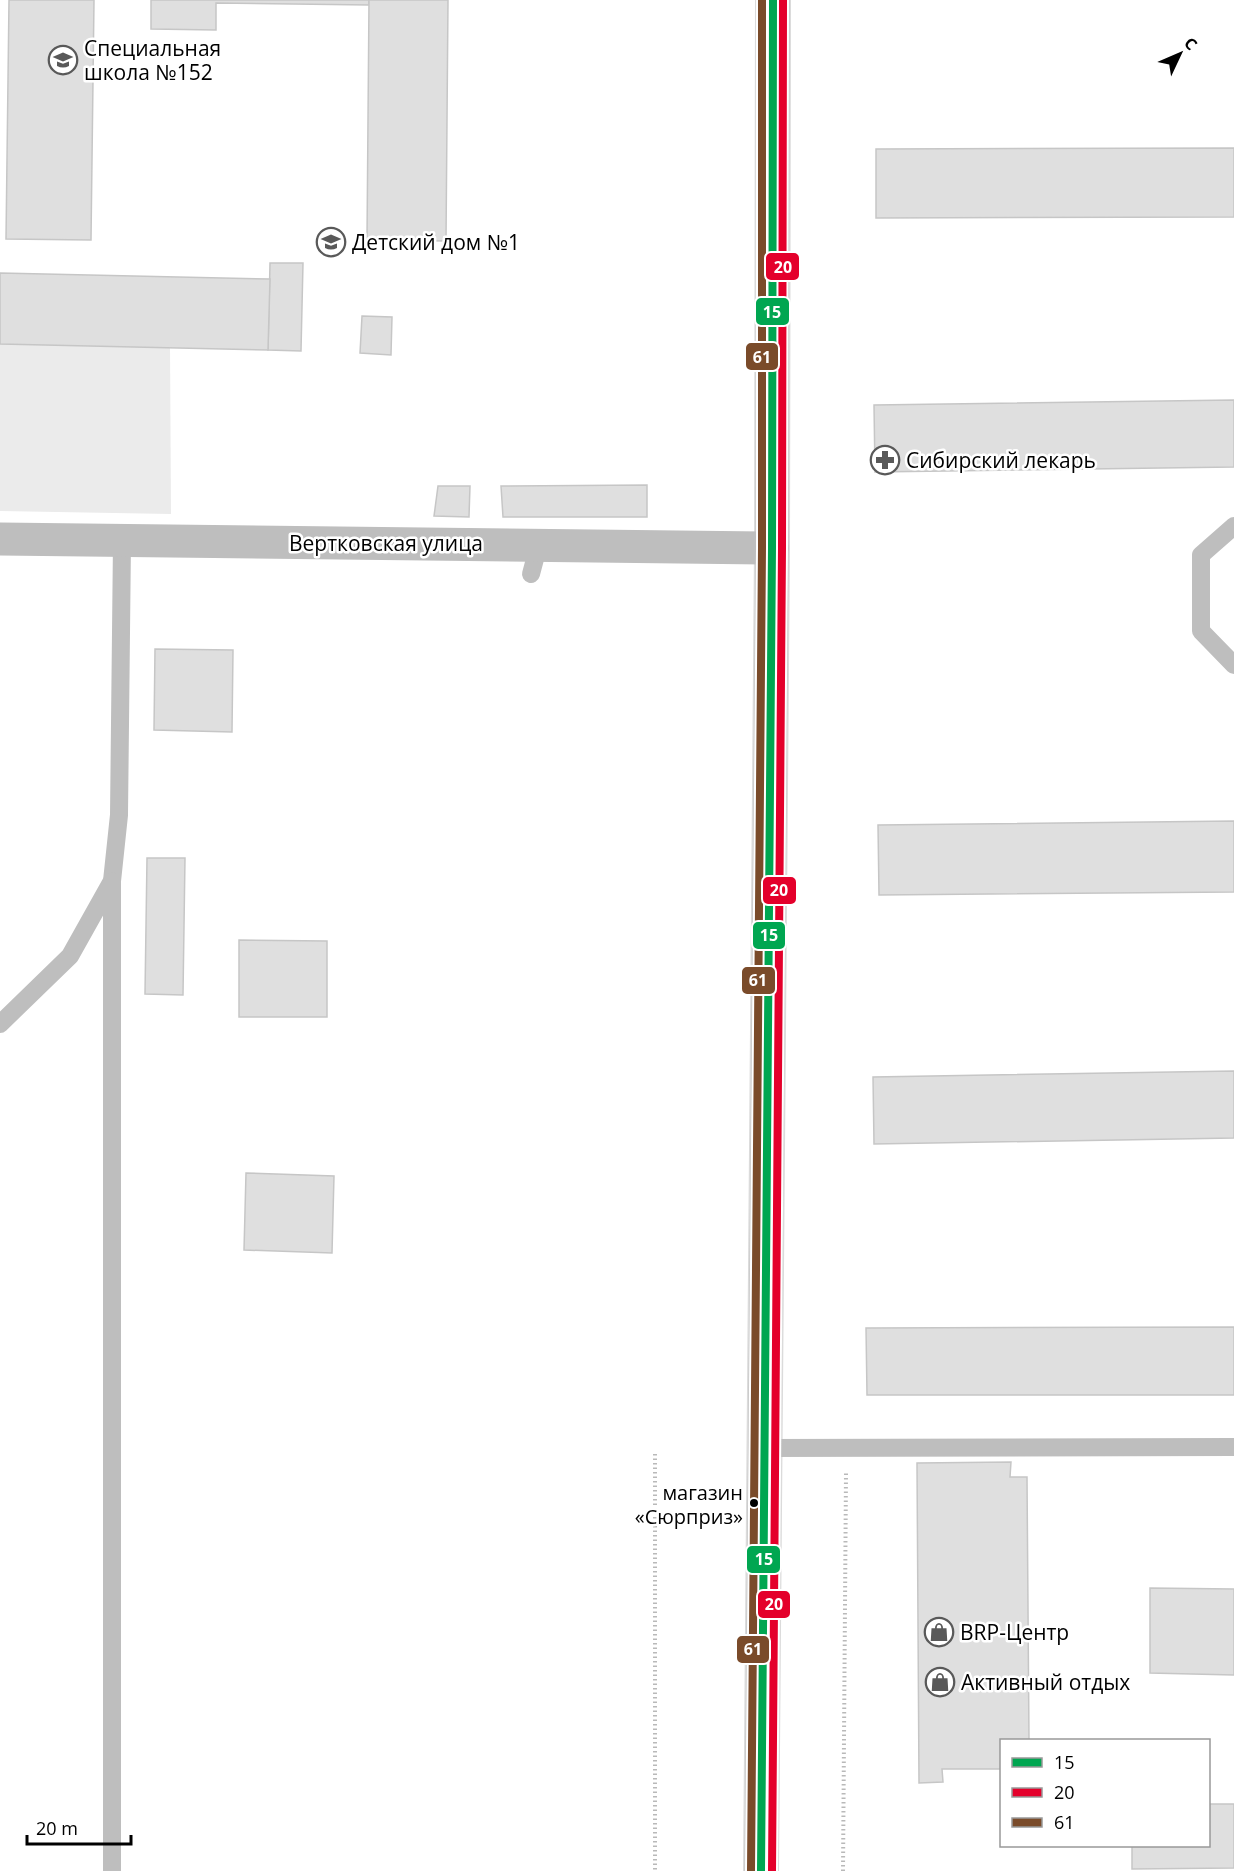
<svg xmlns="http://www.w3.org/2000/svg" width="1234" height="1871" viewBox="0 0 1234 1871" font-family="'Open Sans',sans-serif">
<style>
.green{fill:#ebebeb}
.building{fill:#dfdfdf;stroke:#c6c6c6;stroke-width:1.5}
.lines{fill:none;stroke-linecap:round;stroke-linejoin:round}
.primary-casing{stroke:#dbdbdb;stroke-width:36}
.path{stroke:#b9b9b9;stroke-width:4;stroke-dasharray:1.5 3;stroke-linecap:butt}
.service{stroke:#bebebe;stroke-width:18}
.tertiary{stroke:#bebebe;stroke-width:33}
.primary{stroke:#bebebe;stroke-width:33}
.bus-1-casing{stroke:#fff;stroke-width:12}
.bus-2-casing{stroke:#fff;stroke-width:12}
.bus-3-casing{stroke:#fff;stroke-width:12}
.bus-1{stroke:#00a651;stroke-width:8}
.bus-2{stroke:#e4002b;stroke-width:8}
.bus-3{stroke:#7a4b2a;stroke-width:8}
.bus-dot{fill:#000;stroke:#fff;stroke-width:2}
.labels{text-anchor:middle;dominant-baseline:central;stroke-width:5;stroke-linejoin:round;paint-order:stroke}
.bus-label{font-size:20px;fill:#000;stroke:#fff;text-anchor:end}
.poi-label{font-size:21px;fill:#000;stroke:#fff;text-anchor:start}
.street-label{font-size:21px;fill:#000;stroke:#fff}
.line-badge{stroke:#fff;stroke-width:2}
.badge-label{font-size:16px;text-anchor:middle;font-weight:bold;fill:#fff}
</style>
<rect width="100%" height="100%" fill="#fff"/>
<!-- green -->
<path class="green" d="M0,344L170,347L171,514L0,511Z"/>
<!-- building -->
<g class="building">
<path d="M9,0H94L91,240L6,239Z"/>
<path d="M151,0H369V5L216,3V30L151,29Z"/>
<path d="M369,0H448L446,241L367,240Z"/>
<path d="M1234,148V217L876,218V149Z"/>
<path d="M270,263H303L301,351L268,350Z"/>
<path d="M0,273L270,279L268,350L0,344Z"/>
<path d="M362,316L392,317L391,355L360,353Z"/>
<path d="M1234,400V467L875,472L874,405Z"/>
<path d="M647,485V517H503L501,486Z"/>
<path d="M438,486H470L469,517L434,516Z"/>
<path d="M155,649L233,650L232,732L154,730Z"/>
<path d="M1234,821V892L879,895L878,825Z"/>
<path d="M147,858H185L183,995L145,994Z"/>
<path d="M239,940L327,941V1017H239Z"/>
<path d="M1234,1071V1138L874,1144L873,1077Z"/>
<path d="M246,1173L334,1176L332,1253L244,1250Z"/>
<path d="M1234,1327V1395H867L866,1328Z"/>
<path d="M1011,1462L1010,1477H1027L1029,1740H1002V1769H942L943,1782L919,1783L917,1463Z"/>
<path d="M1150,1588L1234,1589V1675L1150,1673Z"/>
<path d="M1208,1804H1234V1868L1132,1869V1846H1208Z"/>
</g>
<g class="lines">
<!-- primary casing -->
<g class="primary-casing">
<path id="primary" d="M761,1871L772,548L773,0"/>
</g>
<!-- path -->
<g class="path">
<path d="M655,1454V1871"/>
<path d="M843,1871L846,1473"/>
</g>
<!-- service -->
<g class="service">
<path d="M1234,526L1201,555V631L1234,665"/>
<path d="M531,574L539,544"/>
<path d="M0,1024L70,956L112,881L119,815L122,541"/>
<path d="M765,1448L1234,1447"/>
<path d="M112,1871V881"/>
</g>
<!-- tertiary -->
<path class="tertiary" d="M0,539L772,548"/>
<!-- primary -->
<use href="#primary" class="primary"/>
<!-- bus-1 casing -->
<g class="bus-1-casing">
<path id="bus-1" d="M761,1871L772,548L773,0"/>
</g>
<!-- bus-2 casing -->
<g class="bus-2-casing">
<path id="bus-2" d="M772,1871L782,548L783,0"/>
</g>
<!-- bus-3 casing -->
<g class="bus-3-casing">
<path id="bus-3" d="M751,1871L762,548V0"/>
</g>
<!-- bus-1 -->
<use href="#bus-1" class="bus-1"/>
<!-- bus-2 -->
<use href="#bus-2" class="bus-2"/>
<!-- bus-3 -->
<use href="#bus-3" class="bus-3"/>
</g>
<!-- icons -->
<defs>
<g id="school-ring" transform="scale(1.5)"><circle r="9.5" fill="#fff" stroke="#595959" stroke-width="1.5"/><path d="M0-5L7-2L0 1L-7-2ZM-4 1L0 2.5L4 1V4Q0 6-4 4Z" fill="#595959"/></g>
<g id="pharmacy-ring" transform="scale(1.5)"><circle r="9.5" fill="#fff" stroke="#595959" stroke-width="1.5"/><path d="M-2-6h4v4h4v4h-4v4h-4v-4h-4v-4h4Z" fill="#595959"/></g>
<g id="shop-ring" transform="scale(1.5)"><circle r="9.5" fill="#fff" stroke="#595959" stroke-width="1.5"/><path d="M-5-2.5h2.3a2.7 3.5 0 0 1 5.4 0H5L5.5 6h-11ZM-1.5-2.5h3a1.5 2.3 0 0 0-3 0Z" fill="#595959"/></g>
</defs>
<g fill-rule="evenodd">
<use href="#school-ring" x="63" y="60"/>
<use href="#school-ring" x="331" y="242"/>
<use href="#pharmacy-ring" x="885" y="460"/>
<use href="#shop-ring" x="939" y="1632"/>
<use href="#shop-ring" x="940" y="1682"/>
</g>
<!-- markers -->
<circle class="bus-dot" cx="754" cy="1503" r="5"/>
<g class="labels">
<!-- bus labels -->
<g class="bus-label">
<text x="743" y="1492">магазин<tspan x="743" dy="24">«Сюрприз»</tspan></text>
</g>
<!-- poi labels -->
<g class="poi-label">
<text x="84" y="48">Специальная<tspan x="84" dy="24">школа №152</tspan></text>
<text x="352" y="242">Детский дом №1</text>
<text x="906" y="460">Сибирский лекарь</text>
<text x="960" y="1632">BRP-Центр</text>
<text x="961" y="1682">Активный отдых</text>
</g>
<!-- street labels -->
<g class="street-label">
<text x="386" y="543">Вертковская улица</text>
</g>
</g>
<g class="line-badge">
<rect x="765" y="252" width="35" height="29" rx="6" fill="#e4002b"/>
<rect x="755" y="297" width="35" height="29" rx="6" fill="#00a651"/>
<rect x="745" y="342" width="34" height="29" rx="6" fill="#7a4b2a"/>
<rect x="762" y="876" width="35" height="29" rx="6" fill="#e4002b"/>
<rect x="752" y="921" width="34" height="29" rx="6" fill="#00a651"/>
<rect x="741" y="966" width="35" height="29" rx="6" fill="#7a4b2a"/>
<rect x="746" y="1545" width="35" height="29" rx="6" fill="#00a651"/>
<rect x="757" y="1590" width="34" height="29" rx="6" fill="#e4002b"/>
<rect x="736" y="1635" width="34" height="29" rx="6" fill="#7a4b2a"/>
</g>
<g class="badge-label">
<text x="783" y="273">20</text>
<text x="772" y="318">15</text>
<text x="762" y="363">61</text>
<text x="779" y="896">20</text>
<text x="769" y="941">15</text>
<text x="758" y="986">61</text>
<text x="764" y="1565">15</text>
<text x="774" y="1610">20</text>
<text x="753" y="1655">61</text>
</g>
<!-- legend -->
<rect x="1000" y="1739" width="210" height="108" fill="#ffffff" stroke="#999999" stroke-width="1.5"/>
<rect x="1012" y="1758" width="30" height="9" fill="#00a651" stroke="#999999" stroke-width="1.5"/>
<text x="1054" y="1769" font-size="18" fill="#000000">15</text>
<rect x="1012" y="1788" width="30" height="9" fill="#e4002b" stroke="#999999" stroke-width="1.5"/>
<text x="1054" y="1799" font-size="18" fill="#000000">20</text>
<rect x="1012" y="1818" width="30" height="9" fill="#7a4b2a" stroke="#999999" stroke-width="1.5"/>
<text x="1054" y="1829" font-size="18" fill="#000000">61</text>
<!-- north arrow -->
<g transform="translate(1180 54) rotate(46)" stroke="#ffffff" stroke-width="4.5" paint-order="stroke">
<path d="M0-4.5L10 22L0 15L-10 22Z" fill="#000000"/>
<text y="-9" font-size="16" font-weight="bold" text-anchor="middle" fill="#000000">С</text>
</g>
<!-- scale -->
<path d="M27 1835v9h104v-9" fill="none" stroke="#000000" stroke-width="3"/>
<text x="36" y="1835" font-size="18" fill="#000000" stroke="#ffffff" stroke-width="4.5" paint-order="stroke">20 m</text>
</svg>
